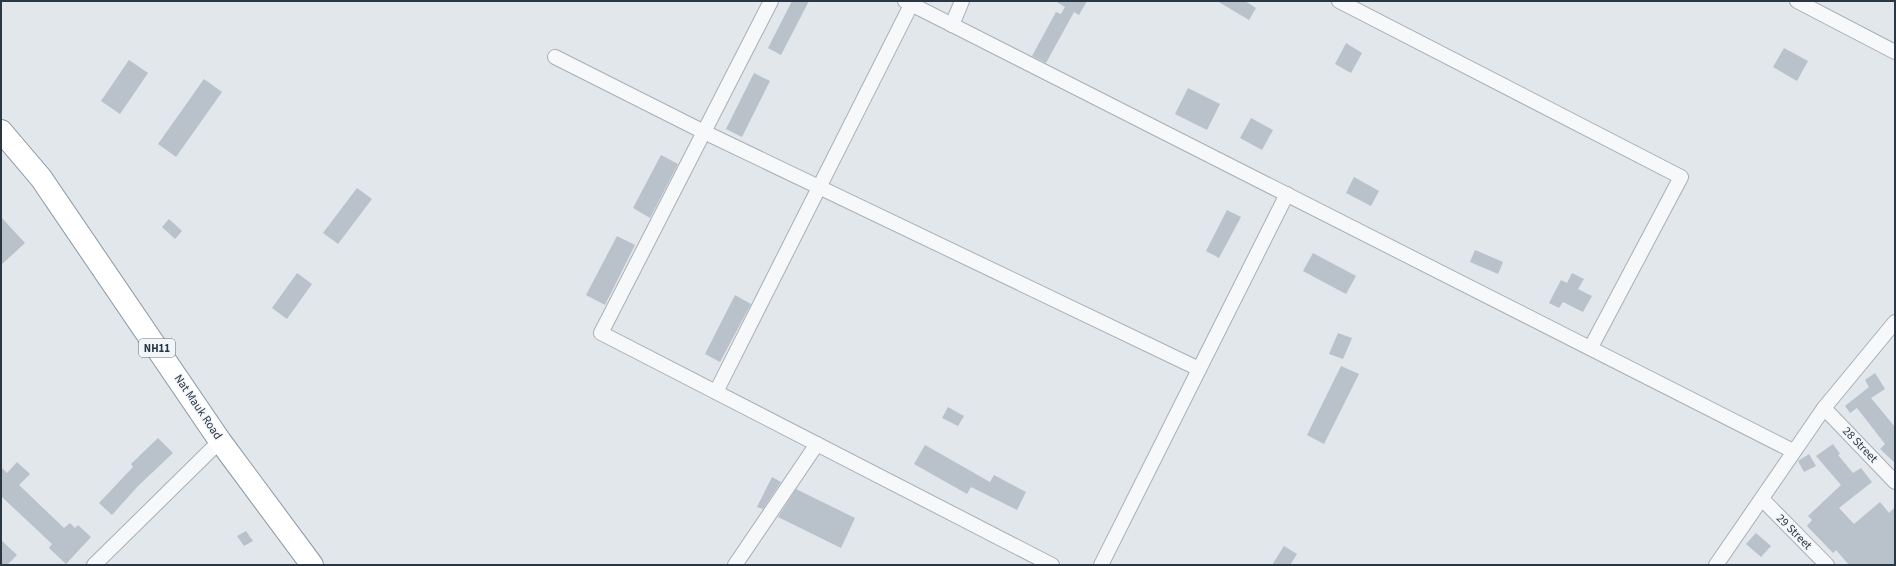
<svg xmlns="http://www.w3.org/2000/svg" width="1896" height="566" viewBox="0 0 1896 566" font-family="'Source Sans 3',sans-serif">
<style>
.building{fill:#b9c1ca}
.lines{fill:none;stroke-linecap:round;stroke-linejoin:round}
.minor-casing{stroke:#a7afb7;stroke-width:16}
.trunk-casing{stroke:#8997a3;stroke-width:24}
.minor{stroke:#f6f8f9;stroke-width:14}
.trunk{stroke:#fff;stroke-width:22}
.labels{text-anchor:middle;dominant-baseline:central;stroke-width:3;stroke-linejoin:round;paint-order:stroke}
.shield{fill:#f2f6f9;stroke:#65707b;stroke-width:1}
.shield-label{font-size:11px;font-weight:bold;fill:#293745}
.street-label{font-size:12px;fill:#293745;stroke:#f2f6f9}
</style>
<rect width="100%" height="100%" fill="#e2e7ec"/>
<!-- building -->
<g class="building">
<path d="M792,1H809L781,55L768,48Z"/>
<path d="M1055,1H1087L1079,15L1074,12L1046,63L1032,56L1056,12L1061,14L1065,7Z"/>
<path d="M1217,1H1245L1256,8L1249,20Z"/>
<path d="M1346,43L1362,53L1351,73L1335,64Z"/>
<path d="M1784,48L1808,61L1797,81L1773,67Z"/>
<path d="M129,60L148,73L120,114L101,101Z"/>
<path d="M754,73L770,81L742,137L726,129Z"/>
<path d="M204,79L222,92L176,157L158,144Z"/>
<path d="M1188,88L1220,104L1207,130L1175,114Z"/>
<path d="M1251,118L1273,130L1262,150L1240,138Z"/>
<path d="M661,155L678,164L650,218L633,208Z"/>
<path d="M1354,177L1379,191L1371,206L1346,193Z"/>
<path d="M357,188L372,199L338,244L323,233Z"/>
<path d="M1227,210L1241,217L1219,258L1206,251Z"/>
<path d="M1,217L25,243L1,265Z"/>
<path d="M169,219L182,231L175,239L162,227Z"/>
<path d="M617,236L635,245L605,305L586,295Z"/>
<path d="M1475,250L1503,262L1498,274L1470,262Z"/>
<path d="M1313,253L1356,276L1346,294L1303,271Z"/>
<path d="M297,273L312,284L287,319L272,308Z"/>
<path d="M1572,273L1584,279L1578,289L1592,296L1583,312L1563,302L1559,308L1549,303L1561,280L1567,283Z"/>
<path d="M735,295L751,304L720,362L705,354Z"/>
<path d="M1338,333L1352,338L1343,359L1329,354Z"/>
<path d="M1341,366L1359,374L1324,444L1307,435Z"/>
<path d="M1875,373L1885,389L1871,398L1895,427V463L1880,449L1885,444L1857,408L1850,413L1845,406L1869,387L1865,380Z"/>
<path d="M948,407L964,416L958,426L942,418Z"/>
<path d="M158,438L173,453L138,486L112,515L99,503L133,467L131,464Z"/>
<path d="M1833,444L1840,454L1838,455L1853,473L1861,468L1872,482L1839,508L1854,524L1880,502L1889,513L1895,507V565H1849L1836,550L1833,553L1807,526L1812,520L1808,516L1841,485L1816,456Z"/>
<path d="M925,445L990,482L994,475L1026,492L1017,510L971,487L967,494L914,464Z"/>
<path d="M1809,454L1816,466L1804,472L1798,461Z"/>
<path d="M17,462L30,474L19,485L64,528L70,523L75,528L78,525L91,537L66,564L49,548L52,544L1,496V467L7,473Z"/>
<path d="M772,477L781,482L763,509L757,507Z"/>
<path d="M796,489L855,518L841,548L778,517Z"/>
<path d="M246,531L253,541L244,546L237,536Z"/>
<path d="M1756,533L1771,546L1761,557L1746,544Z"/>
<path d="M1,540L17,555L7,565H1Z"/>
<path d="M1284,546L1297,554L1290,565H1272Z"/>
</g>
<g class="lines">
<!-- minor casing -->
<g class="minor-casing">
<g id="minor">
<path d="M771,1L601,333L1052,565"/>
<path d="M905,1L1793,451"/>
<path d="M1339,1L1681,177L1591,347"/>
<path d="M1797,1L1895,52"/>
<path d="M952,25L962,1"/>
<path d="M555,57L704,132L1199,369"/>
<path d="M716,392L913,1"/>
<path d="M1824,408L1895,482"/>
<path d="M1762,499L1827,565"/>
<path d="M94,565L220,441"/>
<path d="M735,565L817,444"/>
<path d="M1101,565L1287,194"/>
<path d="M1716,565L1824,408L1895,322"/>
</g>
</g>
<!-- trunk casing -->
<g class="trunk-casing">
<path id="trunk" d="M1,131L41,178L220,441L312,565"/>
</g>
<!-- minor -->
<use href="#minor" class="minor"/>
<!-- trunk -->
<use href="#trunk" class="trunk"/>
</g>
<g class="labels">
<!-- shield labels -->
<rect class="shield" x="139" y="339" width="36" height="18" rx="3"/>
<g class="shield-label">
<text x="157" y="348">NH11</text>
</g>
<!-- street labels -->
<g class="street-label">
<text transform="translate(198 407) rotate(56)">Nat Mauk Road</text>
<text transform="translate(1860 445) rotate(46)">28 Street</text>
<text transform="translate(1794 532) rotate(45)">29 Street</text>
</g>
</g>
<!-- border -->
<rect width="1896" height="566" fill="none" stroke="#293745" stroke-width="4"/>
</svg>
